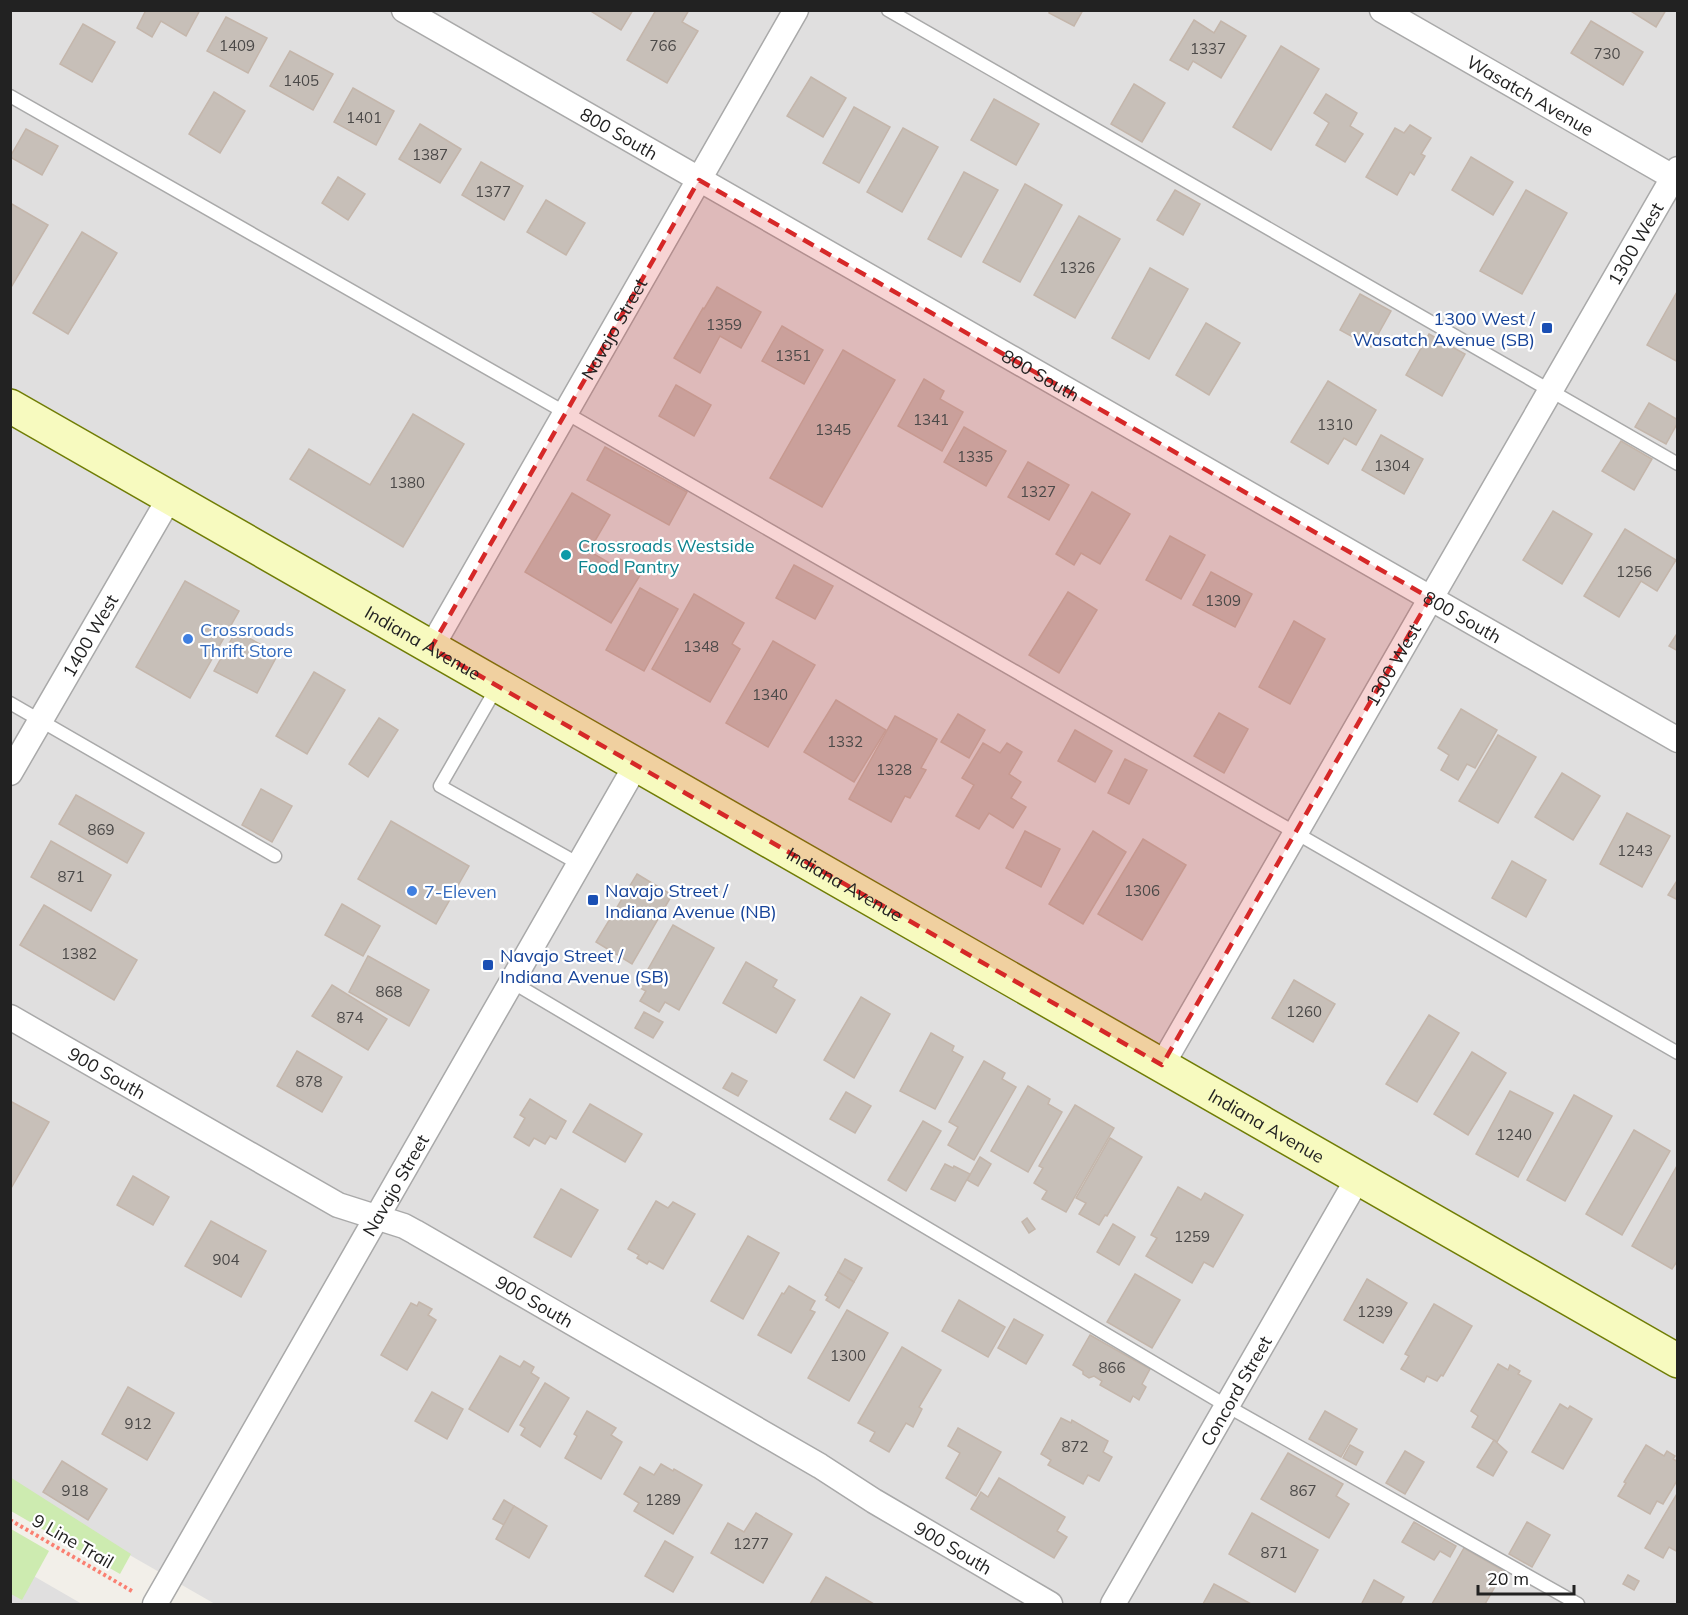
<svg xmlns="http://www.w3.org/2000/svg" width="1688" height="1615" viewBox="0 0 1688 1615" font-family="Mulish,sans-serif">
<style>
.residential{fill:#e0dfdf}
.grass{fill:#cdebb0}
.building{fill:#c7bfb8;stroke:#c4b6ab;stroke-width:1.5}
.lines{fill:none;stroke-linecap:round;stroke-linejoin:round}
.lane-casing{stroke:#a9a9a9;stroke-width:15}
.street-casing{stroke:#a9a9a9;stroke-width:27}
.secondary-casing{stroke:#707d05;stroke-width:36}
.path{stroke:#fa8072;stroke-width:4;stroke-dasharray:3 3;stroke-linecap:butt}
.lane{stroke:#fff;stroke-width:12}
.street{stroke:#fff;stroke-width:24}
.secondary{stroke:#f7fabf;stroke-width:33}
.marked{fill:#d62828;fill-opacity:0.2;stroke:#d62828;stroke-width:4.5;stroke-dasharray:12 8;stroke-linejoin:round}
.transit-dot{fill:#1a4fb4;stroke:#fff;stroke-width:2}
.culture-dot{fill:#0f9aa8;stroke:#fff;stroke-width:2}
.shop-dot{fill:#3f7fe0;stroke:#fff;stroke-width:2}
.labels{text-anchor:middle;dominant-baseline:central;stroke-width:4.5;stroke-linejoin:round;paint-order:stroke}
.number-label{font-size:15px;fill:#4b4948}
.street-label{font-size:18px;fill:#222;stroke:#fff}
.transit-label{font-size:18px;fill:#164399;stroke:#fff;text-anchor:start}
.culture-label{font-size:18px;fill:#0d838f;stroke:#fff;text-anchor:start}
.shop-label{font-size:18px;fill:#366cbe;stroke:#fff;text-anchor:start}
</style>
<rect width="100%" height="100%" fill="#f2efe9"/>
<!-- residential -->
<g class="residential">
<path d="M11,11H1677V1604H215L11,1487Z"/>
<path d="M11,1563L82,1604H11Z"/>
</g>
<!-- grass -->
<g class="grass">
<path d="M10,1477L131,1554L120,1574L11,1511Z"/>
<path d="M11,1529L49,1551L22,1600L11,1594Z"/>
</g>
<!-- building -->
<g class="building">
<path d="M146,10H200L186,36L161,21L152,37L137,28Z"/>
<path d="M589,10H633L621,30Z"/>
<path d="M656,10H689L682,22L698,31L667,83L627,60Z"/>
<path d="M1050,10H1083L1074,26L1049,13Z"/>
<path d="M1629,10H1666L1656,27Z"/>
<path d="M226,17L267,38L248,73L207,51Z"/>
<path d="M1194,20L1214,33L1221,21L1246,36L1221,78L1193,61L1188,70L1170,60Z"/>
<path d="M1591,21L1643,52L1623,85L1571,53Z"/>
<path d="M83,24L115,42L92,82L60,64Z"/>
<path d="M1281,46L1319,69L1271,150L1233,127Z"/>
<path d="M290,51L333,74L313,110L270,86Z"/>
<path d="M811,77L846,98L823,137L787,116Z"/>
<path d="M1134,84L1165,103L1142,142L1111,124Z"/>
<path d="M353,88L394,111L376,145L334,122Z"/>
<path d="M214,92L245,111L220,153L189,134Z"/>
<path d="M1326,94L1357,113L1350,126L1363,134L1345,162L1316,145L1329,123L1314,113Z"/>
<path d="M994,99L1039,124L1016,165L971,140Z"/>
<path d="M854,107L890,127L859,183L823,163Z"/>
<path d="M420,124L461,149L440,183L399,159Z"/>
<path d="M1410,125L1431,138L1421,154L1425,156L1414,175L1410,172L1397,195L1366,177L1395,128L1404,133Z"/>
<path d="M903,128L938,147L902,212L867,192Z"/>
<path d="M26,129L58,146L42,175L10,157Z"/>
<path d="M1471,157L1513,182L1493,215L1452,190Z"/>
<path d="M481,162L523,186L504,220L462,195Z"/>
<path d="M964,172L998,190L961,257L928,239Z"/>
<path d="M338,177L365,194L348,220L322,203Z"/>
<path d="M1025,184L1062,205L1020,282L983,262Z"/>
<path d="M1175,190L1200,204L1183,235L1157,220Z"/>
<path d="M1526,190L1567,213L1522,294L1480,271Z"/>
<path d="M546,200L585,223L566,255L527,232Z"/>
<path d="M10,203L48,225L10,289Z"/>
<path d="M1079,216L1120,239L1075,318L1034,295Z"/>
<path d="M82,232L117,253L68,334L33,313Z"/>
<path d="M1150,268L1188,289L1149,359L1112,338Z"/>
<path d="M717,287L761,312L741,348L720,336L700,373L674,358L703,308L704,309Z"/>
<path d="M1678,290V362L1647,345Z"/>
<path d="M1360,294L1391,311L1371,347L1340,330Z"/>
<path d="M1206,323L1240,343L1209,395L1176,375Z"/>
<path d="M782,326L823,350L804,384L762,361Z"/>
<path d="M1429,334L1465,354L1442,396L1406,375Z"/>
<path d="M843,350L895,380L822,507L770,478Z"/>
<path d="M924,379L944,391L940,399L963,412L942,451L898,426Z"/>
<path d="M1328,381L1376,410L1356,445L1344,438L1328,464L1291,442Z"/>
<path d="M676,385L711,405L694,436L659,416Z"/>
<path d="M1649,403L1678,420V422L1666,444L1635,427Z"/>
<path d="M413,414L464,444L403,547L290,479L309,449L370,485Z"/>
<path d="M964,427L1006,451L986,486L944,462Z"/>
<path d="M1381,435L1423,459L1404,494L1362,470Z"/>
<path d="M1621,441L1652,459L1634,490L1602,471Z"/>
<path d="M605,447L687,492L669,525L587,480Z"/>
<path d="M1028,462L1069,485L1049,520L1008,497Z"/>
<path d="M1092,492L1130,514L1100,564L1081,553L1074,565L1056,554Z"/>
<path d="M572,493L610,515L589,551L616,567L620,559L642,572L611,623L525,572Z"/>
<path d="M1553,511L1592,534L1562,584L1523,560Z"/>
<path d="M1625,529L1676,560L1657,591L1641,581L1619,617L1584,596Z"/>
<path d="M1170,536L1205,555L1181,599L1146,580Z"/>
<path d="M794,565L833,586L815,619L776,598Z"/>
<path d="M1211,572L1252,594L1235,627L1193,605Z"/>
<path d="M185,581L239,611L190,698L136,667Z"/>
<path d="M640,588L678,609L644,671L606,650Z"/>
<path d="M1068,592L1097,610L1059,673L1029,655Z"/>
<path d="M694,594L744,623L732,644L740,649L710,702L652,669Z"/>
<path d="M1294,621L1325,639L1290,704L1259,687Z"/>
<path d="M236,631L278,654L257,693L214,671Z"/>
<path d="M1678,632V651L1669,646Z"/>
<path d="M773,641L815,665L768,747L726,723Z"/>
<path d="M314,672L345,690L307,754L276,736Z"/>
<path d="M836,700L886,730L854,782L804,752Z"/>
<path d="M1461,709L1497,730L1475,768L1467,764L1458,780L1441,770L1449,755L1438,748Z"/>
<path d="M1219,713L1248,729L1224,773L1194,756Z"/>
<path d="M958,714L985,730L969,758L941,742Z"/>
<path d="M895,716L937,739L921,768L926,770L910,798L905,796L891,822L849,799Z"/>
<path d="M379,718L398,730L368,777L349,764Z"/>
<path d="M1075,730L1112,751L1095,782L1058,761Z"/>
<path d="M1498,735L1536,757L1498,823L1459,801Z"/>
<path d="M983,743L1000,753L1007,743L1022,752L1009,774L1021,782L1011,798L1026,807L1013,828L989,813L979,829L956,816L974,785L962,778Z"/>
<path d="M1125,759L1147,770L1129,804L1108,793Z"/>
<path d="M1562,773L1600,796L1573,840L1535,817Z"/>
<path d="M261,789L292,806L272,842L242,825Z"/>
<path d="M76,795L144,833L127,863L59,824Z"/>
<path d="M1627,813L1670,836L1642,887L1600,864Z"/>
<path d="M391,821L469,866L436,924L358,879Z"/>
<path d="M1025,831L1060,849L1041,887L1006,868Z"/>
<path d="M1093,831L1126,852L1083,924L1049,904Z"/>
<path d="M1143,839L1186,865L1142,940L1098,914Z"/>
<path d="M51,841L111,875L91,911L31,877Z"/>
<path d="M1512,861L1546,880L1526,917L1492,898Z"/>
<path d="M637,874L672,895L632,964L596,942Z"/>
<path d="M1678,879V900L1668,895Z"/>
<path d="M342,904L380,926L363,956L325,935Z"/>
<path d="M44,905L137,960L114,1000L20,945Z"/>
<path d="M673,925L714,948L679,1010L665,1002L659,1012L640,1001L646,991L638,987Z"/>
<path d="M368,956L429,990L409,1026L349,992Z"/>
<path d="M746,962L777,980L773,987L795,1000L776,1033L723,1003Z"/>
<path d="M1294,980L1335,1004L1313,1042L1272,1018Z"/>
<path d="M332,985L387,1019L368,1050L312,1016Z"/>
<path d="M861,997L890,1014L854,1078L824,1060Z"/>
<path d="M644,1012L663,1022L653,1038L635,1028Z"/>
<path d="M1429,1015L1459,1033L1417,1102L1386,1084Z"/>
<path d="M931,1033L954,1046L952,1051L963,1057L935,1109L900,1091Z"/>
<path d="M297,1051L342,1077L322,1112L277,1086Z"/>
<path d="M1472,1052L1506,1073L1468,1135L1434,1114Z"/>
<path d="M984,1061L1005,1073L1002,1079L1016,1087L974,1160L948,1145L958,1127L949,1122Z"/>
<path d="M732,1073L747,1081L738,1096L723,1088Z"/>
<path d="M1028,1086L1050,1099L1048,1104L1062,1112L1028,1172L991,1151Z"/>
<path d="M1510,1091L1553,1113L1518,1177L1476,1154Z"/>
<path d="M846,1092L871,1106L855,1133L830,1119Z"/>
<path d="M1574,1095L1612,1116L1565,1201L1527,1180Z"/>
<path d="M530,1099L566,1121L556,1139L550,1136L545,1144L534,1138L529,1146L514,1137L525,1118L520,1115Z"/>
<path d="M10,1101L49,1122L10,1190Z"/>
<path d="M590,1104L642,1134L625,1162L573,1132Z"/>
<path d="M1075,1105L1114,1128L1066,1212L1042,1199L1047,1191L1034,1183L1043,1168L1039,1166Z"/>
<path d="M923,1121L941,1131L906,1191L888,1180Z"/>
<path d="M1634,1130L1670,1151L1622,1235L1586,1214Z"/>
<path d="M1110,1138L1142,1157L1107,1216L1105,1215L1099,1225L1079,1214L1086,1203L1076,1198Z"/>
<path d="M980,1157L991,1164L978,1186L967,1180Z"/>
<path d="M945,1164L953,1168L954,1166L970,1174L955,1201L931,1189Z"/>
<path d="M1678,1164V1260L1672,1269L1632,1246Z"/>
<path d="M133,1176L169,1197L153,1225L117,1205Z"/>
<path d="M1178,1187L1201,1200L1205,1193L1243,1215L1213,1267L1204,1262L1192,1283L1146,1256L1157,1238L1151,1235Z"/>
<path d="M561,1189L598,1210L571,1257L534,1237Z"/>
<path d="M656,1201L668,1208L673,1202L695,1214L663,1269L649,1261L647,1264L637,1258L639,1255L628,1249Z"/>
<path d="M1027,1218L1035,1229L1029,1233L1022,1222Z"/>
<path d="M211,1221L266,1251L241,1297L185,1266Z"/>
<path d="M1113,1224L1135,1237L1119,1265L1097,1252Z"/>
<path d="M748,1236L779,1253L743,1319L711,1301Z"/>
<path d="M845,1259L862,1268L854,1282L838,1272Z"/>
<path d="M838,1272L854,1282L839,1308L826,1300L828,1297L825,1295Z"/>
<path d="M1135,1274L1180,1300L1152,1348L1107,1322Z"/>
<path d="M1367,1279L1407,1303L1383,1343L1344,1320Z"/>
<path d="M789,1286L815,1301L810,1310L815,1312L791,1353L758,1335L782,1293L784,1294Z"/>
<path d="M959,1300L1005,1327L988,1357L942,1331Z"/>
<path d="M419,1302L432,1309L428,1315L436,1320L407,1370L381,1355L411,1303L417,1306Z"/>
<path d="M1434,1304L1472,1326L1443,1376L1441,1375L1437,1381L1427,1376L1424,1382L1401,1369L1409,1356L1405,1354Z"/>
<path d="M847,1310L888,1333L849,1401L808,1378Z"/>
<path d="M1014,1319L1043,1335L1026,1364L998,1348Z"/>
<path d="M1090,1335L1150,1369L1142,1384L1146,1387L1139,1400L1133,1396L1130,1402L1100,1385L1102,1381L1094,1376L1089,1378L1083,1374V1371L1073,1365Z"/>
<path d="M902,1347L941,1370L919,1407L922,1409L913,1427L906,1423L889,1452L870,1441L875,1432L858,1423Z"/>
<path d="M500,1356L520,1367L524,1361L534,1367L531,1373L539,1378L508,1432L469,1409Z"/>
<path d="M1498,1364L1508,1370L1510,1365L1520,1371L1518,1374L1531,1381L1497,1442L1472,1427L1478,1416L1471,1411Z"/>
<path d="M545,1383L569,1398L540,1447L521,1435L525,1428L520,1425Z"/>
<path d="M128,1387L174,1413L147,1460L102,1434Z"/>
<path d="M432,1392L463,1409L447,1439L415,1421Z"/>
<path d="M1560,1404L1568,1409L1570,1406L1592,1419L1563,1469L1532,1452Z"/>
<path d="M587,1411L616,1428L611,1435L622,1442L601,1479L565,1458L577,1436L574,1434Z"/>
<path d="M1325,1411L1357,1429L1341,1457L1309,1439Z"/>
<path d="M1061,1418L1071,1423L1072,1420L1108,1441L1103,1452L1112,1457L1099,1481L1088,1475L1083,1484L1048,1465L1051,1460L1041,1454Z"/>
<path d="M958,1428L1001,1452L976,1496L946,1478L960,1453L948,1446Z"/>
<path d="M1494,1440L1507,1452L1493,1476L1477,1467Z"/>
<path d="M1350,1445L1363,1452L1356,1465L1343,1458Z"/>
<path d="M1646,1445L1664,1456L1667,1451L1675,1456L1673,1459L1678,1462V1479L1663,1504L1657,1501L1650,1514L1618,1496L1626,1483L1624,1482Z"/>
<path d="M1405,1451L1424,1462L1405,1494L1386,1483Z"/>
<path d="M1288,1453L1343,1484L1336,1496L1349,1504L1329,1538L1261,1499Z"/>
<path d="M62,1461L107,1489L88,1520L43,1492Z"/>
<path d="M661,1464L673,1471L674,1469L702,1485L673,1534L634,1511L639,1503L624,1494L640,1467L654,1475Z"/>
<path d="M999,1478L1065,1517L1057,1531L1067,1537L1054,1558L971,1509L981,1492L988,1497Z"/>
<path d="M1678,1492V1552L1669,1547L1663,1558L1645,1548Z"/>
<path d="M504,1500L514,1506L504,1525L493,1519Z"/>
<path d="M514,1506L547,1526L529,1558L496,1539Z"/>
<path d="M756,1513L792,1534L763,1583L711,1553L728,1523L744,1532Z"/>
<path d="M1252,1513L1318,1550L1295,1592L1229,1554Z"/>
<path d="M1414,1522L1456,1546L1450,1557L1440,1551L1434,1560L1402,1542Z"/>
<path d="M1527,1522L1550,1535L1532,1567L1509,1554Z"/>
<path d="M665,1541L693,1557L673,1592L645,1576Z"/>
<path d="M1464,1548L1504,1571L1485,1604H1432Z"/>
<path d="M1628,1575L1639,1581L1634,1590L1623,1584Z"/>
<path d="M826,1577L874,1604H810Z"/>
<path d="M1374,1580L1404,1597L1400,1604H1363L1362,1603Z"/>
<path d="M1214,1584L1251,1604H1203Z"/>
</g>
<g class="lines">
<!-- lane casing -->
<g class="lane-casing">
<g id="lane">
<path d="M888,10L1678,464"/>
<path d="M10,96L566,413L1678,1053"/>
<path d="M497,687L440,786L579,864"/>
<path d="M10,703L275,856"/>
<path d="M512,982L1227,1406L1578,1604"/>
</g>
</g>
<!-- street casing -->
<g class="street-casing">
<g id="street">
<path id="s1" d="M404,10L1678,740"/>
<path id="s2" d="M1382,10L1678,180"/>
<path id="s3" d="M431,648L796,10"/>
<path id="s4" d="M10,773L170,497"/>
<path id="s5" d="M10,1017L338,1205L404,1226L415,1232L820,1466L874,1501L1050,1604"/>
<path id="s6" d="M1162,1065L1678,169"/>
<path id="s7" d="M155,1604L636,765"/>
<path id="s8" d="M1113,1604L1358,1178"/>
</g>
</g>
<!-- secondary casing -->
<g class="secondary-casing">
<g id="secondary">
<path id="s9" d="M10,406L1678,1361"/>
</g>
</g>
<!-- path -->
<path class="path" d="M10,1520L132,1591"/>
<!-- lane -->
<use href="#lane" class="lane"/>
<!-- street -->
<use href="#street" class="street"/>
<!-- secondary -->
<use href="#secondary" class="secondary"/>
</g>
<!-- marked area -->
<path class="marked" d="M699,180L1430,598L1162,1065L431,648Z"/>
<!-- markers -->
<g class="transit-dot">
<rect x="1541" y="322" width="12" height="12" rx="3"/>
<rect x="587" y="894" width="12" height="12" rx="3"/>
<rect x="482" y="959" width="12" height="12" rx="3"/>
</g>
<circle class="culture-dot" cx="566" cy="555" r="6"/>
<g class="shop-dot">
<circle cx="188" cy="639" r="6"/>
<circle cx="412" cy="891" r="6"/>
</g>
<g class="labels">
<!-- number labels -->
<g class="number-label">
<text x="237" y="45">1409</text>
<text x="663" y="45">766</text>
<text x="1208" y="48">1337</text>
<text x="1607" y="53">730</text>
<text x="301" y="80">1405</text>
<text x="364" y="117">1401</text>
<text x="430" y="154">1387</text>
<text x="493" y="191">1377</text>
<text x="1077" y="267">1326</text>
<text x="724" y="324">1359</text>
<text x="793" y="355">1351</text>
<text x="931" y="419">1341</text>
<text x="1335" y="424">1310</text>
<text x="833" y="429">1345</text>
<text x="975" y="456">1335</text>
<text x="1392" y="465">1304</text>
<text x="407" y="482">1380</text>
<text x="1038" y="491">1327</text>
<text x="1634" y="571">1256</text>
<text x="1223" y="600">1309</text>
<text x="701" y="646">1348</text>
<text x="770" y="694">1340</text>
<text x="845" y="741">1332</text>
<text x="894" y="769">1328</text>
<text x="101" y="829">869</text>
<text x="1635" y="850">1243</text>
<text x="71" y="876">871</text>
<text x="1142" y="890">1306</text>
<text x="79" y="953">1382</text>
<text x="389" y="991">868</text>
<text x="1304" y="1011">1260</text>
<text x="350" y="1017">874</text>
<text x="309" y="1081">878</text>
<text x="1514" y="1134">1240</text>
<text x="1192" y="1236">1259</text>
<text x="226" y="1259">904</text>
<text x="1375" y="1311">1239</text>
<text x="848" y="1355">1300</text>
<text x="1112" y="1367">866</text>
<text x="138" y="1423">912</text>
<text x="1075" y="1446">872</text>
<text x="75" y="1490">918</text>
<text x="1303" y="1490">867</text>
<text x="663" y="1499">1289</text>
<text x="751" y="1543">1277</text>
<text x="1274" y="1552">871</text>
</g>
<!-- street labels -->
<g class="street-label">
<text stroke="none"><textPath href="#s2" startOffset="171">Wasatch Avenue</textPath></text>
<text stroke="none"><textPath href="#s1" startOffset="248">800 South</textPath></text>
<text stroke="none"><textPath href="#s6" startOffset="948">1300 West</textPath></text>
<text stroke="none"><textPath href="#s3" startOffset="368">Navajo Street</textPath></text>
<text stroke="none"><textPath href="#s1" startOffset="734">800 South</textPath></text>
<text stroke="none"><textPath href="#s1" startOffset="1220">800 South</textPath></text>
<text stroke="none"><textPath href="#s4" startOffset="159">1400 West</textPath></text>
<text stroke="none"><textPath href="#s9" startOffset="476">Indiana Avenue</textPath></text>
<text stroke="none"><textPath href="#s6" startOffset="462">1300 West</textPath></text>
<text stroke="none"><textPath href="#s9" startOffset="962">Indiana Avenue</textPath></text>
<text stroke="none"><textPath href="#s5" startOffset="112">900 South</textPath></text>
<text stroke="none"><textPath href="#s9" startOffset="1448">Indiana Avenue</textPath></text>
<text stroke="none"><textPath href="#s7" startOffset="483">Navajo Street</textPath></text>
<text stroke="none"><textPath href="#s5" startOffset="598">900 South</textPath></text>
<text stroke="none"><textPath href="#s8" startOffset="246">Concord Street</textPath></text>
<text transform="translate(73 1541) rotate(30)">9 Line Trail</text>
<text stroke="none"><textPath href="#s5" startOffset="1084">900 South</textPath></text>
</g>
<!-- transit labels -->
<g class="transit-label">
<text x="1535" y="318" text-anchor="end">1300 West /<tspan x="1535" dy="21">Wasatch Avenue (SB)</tspan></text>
<text x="605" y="890">Navajo Street /<tspan x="605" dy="21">Indiana Avenue (NB)</tspan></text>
<text x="500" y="955">Navajo Street /<tspan x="500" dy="21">Indiana Avenue (SB)</tspan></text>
</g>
<!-- culture labels -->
<g class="culture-label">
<text x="578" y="545">Crossroads Westside<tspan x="578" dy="21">Food Pantry</tspan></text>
</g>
<!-- shop labels -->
<g class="shop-label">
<text x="200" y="629">Crossroads<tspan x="200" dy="21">Thrift Store</tspan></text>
<text x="424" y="891">7-Eleven</text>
</g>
</g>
<!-- border -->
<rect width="1688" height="1615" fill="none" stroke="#222222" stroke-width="24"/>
<!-- scale -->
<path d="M1478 1585v9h96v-9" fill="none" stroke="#222222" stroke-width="3"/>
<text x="1487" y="1585" font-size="18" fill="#222222" stroke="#ffffff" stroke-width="4.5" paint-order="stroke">20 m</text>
</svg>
